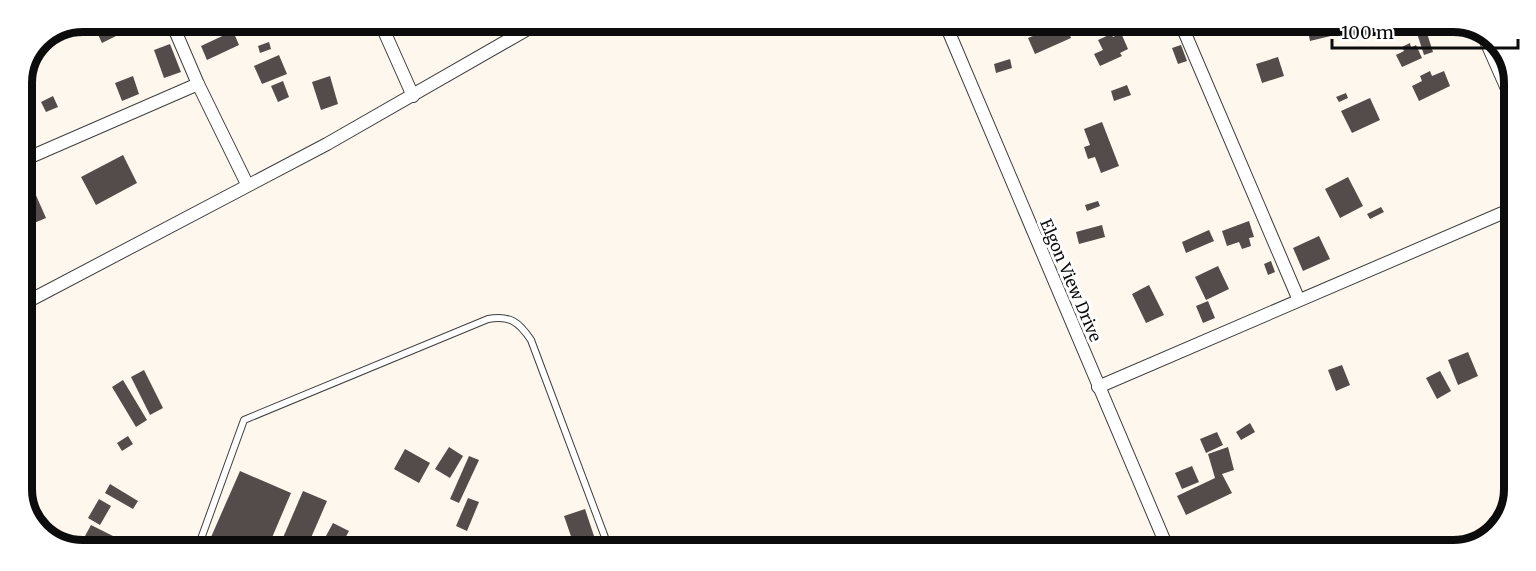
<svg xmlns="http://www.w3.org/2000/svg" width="1536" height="571" viewBox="0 0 1536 571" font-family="Merriweather,serif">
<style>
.building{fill:#544c4a}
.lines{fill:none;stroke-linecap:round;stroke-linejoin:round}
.service-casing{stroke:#3f3f3f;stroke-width:8}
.minor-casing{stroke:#3f3f3f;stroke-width:14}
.service{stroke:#fff;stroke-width:6}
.minor{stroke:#fff;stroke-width:12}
.labels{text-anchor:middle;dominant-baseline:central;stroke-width:6;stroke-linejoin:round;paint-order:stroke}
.street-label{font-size:16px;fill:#0c0c0c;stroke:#fff}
.rim{fill:none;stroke:#0c0c0c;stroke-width:8}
</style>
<rect width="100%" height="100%" fill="#fdf7ee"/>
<!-- building -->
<g class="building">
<path d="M104,21H136L138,25L102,43L94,26Z"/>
<path d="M1065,23L1071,38L1035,54L1028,38Z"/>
<path d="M1091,23L1116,24L1095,32Z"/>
<path d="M1263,24H1289L1290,26L1266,33Z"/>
<path d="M1313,24H1340L1343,33L1310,41L1307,26Z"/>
<path d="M1414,24H1424L1433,52L1424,55Z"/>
<path d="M233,31L239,45L207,60L201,46Z"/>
<path d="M1121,33L1128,49L1120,53L1122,56L1100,66L1094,54L1103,50L1098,40L1111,34L1113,37Z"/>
<path d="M269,42L271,49L260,53L258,46Z"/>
<path d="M1410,43L1411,48L1416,45L1422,58L1402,67L1396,55L1404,51L1402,47Z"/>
<path d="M170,44L181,72L164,78L154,50Z"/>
<path d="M1181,45L1187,61L1178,64L1172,48Z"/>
<path d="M279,55L287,74L262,84L254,66Z"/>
<path d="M1278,57L1284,76L1262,83L1256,64Z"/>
<path d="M1010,59L1012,68L996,73L994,64Z"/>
<path d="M1430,71L1432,76L1444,71L1450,86L1419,101L1412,86L1422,81L1420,76Z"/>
<path d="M133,76L139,94L122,101L115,83Z"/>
<path d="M330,76L338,104L321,110L312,82Z"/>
<path d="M283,81L289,97L278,102L271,86Z"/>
<path d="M1127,85L1131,95L1114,101L1111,91Z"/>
<path d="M1346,93L1348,98L1339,102L1336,97Z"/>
<path d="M53,96L58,107L46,112L41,102Z"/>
<path d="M1370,98L1380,120L1352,133L1341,111Z"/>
<path d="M1102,122L1119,166L1101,173L1095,157L1088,159L1084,147L1090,145L1084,129Z"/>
<path d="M123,155L137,183L96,205L81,177Z"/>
<path d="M1348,177L1363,206L1340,218L1325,189Z"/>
<path d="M35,193L46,218L27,226L21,213V199Z"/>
<path d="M1098,201L1100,206L1087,211L1085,205Z"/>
<path d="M1381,207L1384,212L1370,219L1367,214Z"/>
<path d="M1249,221L1254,237L1249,238L1251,246L1242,249L1239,242L1227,246L1222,231Z"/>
<path d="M1102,225L1105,237L1079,244L1076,232Z"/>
<path d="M1209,230L1214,241L1186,253L1182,242Z"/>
<path d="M1319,236L1330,259L1303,271L1293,248Z"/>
<path d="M1271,261L1275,272L1268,275L1264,264Z"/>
<path d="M1218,266L1229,289L1206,300L1195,277Z"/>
<path d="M1149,285L1164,315L1146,323L1132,294Z"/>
<path d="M1208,301L1215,318L1203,323L1196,306Z"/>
<path d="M1468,352L1478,376L1458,385L1448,360Z"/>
<path d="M1342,365L1350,385L1336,391L1328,370Z"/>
<path d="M144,370L163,408L150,415L131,377Z"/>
<path d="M1440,371L1451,391L1437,399L1426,378Z"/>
<path d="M123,380L147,420L136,427L112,387Z"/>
<path d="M1250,423L1255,432L1241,440L1236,432Z"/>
<path d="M1217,432L1223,445L1206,453L1200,439Z"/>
<path d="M128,436L133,444L122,451L117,443Z"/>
<path d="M449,447L463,456L450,478L435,469Z"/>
<path d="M1228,447L1234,470L1222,474L1232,493L1186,515L1177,496L1215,478L1208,454Z"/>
<path d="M405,449L430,463L419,483L394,469Z"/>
<path d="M469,456L479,460L459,503L450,499Z"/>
<path d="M1192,466L1199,482L1182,489L1175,473Z"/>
<path d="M240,471L291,493L268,547H215L208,544Z"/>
<path d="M110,484L138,501L133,509L105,493Z"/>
<path d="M303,491L327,501L307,547H279Z"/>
<path d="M468,498L479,502L467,531L456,526Z"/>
<path d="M99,499L111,506L100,525L88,518Z"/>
<path d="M585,509L598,548H575L564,516Z"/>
<path d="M333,523L349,531L340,547H320Z"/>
<path d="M91,525L121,540L117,547H107L85,536Z"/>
</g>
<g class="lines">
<!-- service casing -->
<g class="service-casing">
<path id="service" d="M198,547L244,420L488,319C510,315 519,322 531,340L609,548"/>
</g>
<!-- minor casing -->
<g class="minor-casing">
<g id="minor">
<path d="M171,21L198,84L247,184"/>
<path d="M380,22L413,96"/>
<path d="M945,23L1168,549"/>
<path d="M1181,24L1298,298"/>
<path d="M1481,30L1515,107"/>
<path d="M21,161L198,84"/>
<path d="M21,305L327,144L540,22"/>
<path d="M1098,387L1514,208"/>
</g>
</g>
<!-- service -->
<use href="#service" class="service"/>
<!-- minor -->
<use href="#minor" class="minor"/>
</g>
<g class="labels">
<!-- street labels -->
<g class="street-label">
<text transform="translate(1071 280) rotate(67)">Elgon View Drive</text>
</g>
</g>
<!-- crop -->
<path d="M0 0H1536V571H0ZM83 32H1453A51 51 0 0 1 1504 83V489A51 51 0 0 1 1453 540H83A51 51 0 0 1 32 489V83A51 51 0 0 1 83 32Z" fill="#fff" fill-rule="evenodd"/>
<path class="rim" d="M83 32H1453A51 51 0 0 1 1504 83V489A51 51 0 0 1 1453 540H83A51 51 0 0 1 32 489V83A51 51 0 0 1 83 32Z"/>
<!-- scale -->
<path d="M1332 39v9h186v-9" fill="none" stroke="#0c0c0c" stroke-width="3"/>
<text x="1341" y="39" font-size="18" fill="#0c0c0c" stroke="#ffffff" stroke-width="4.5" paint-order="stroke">100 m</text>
</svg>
